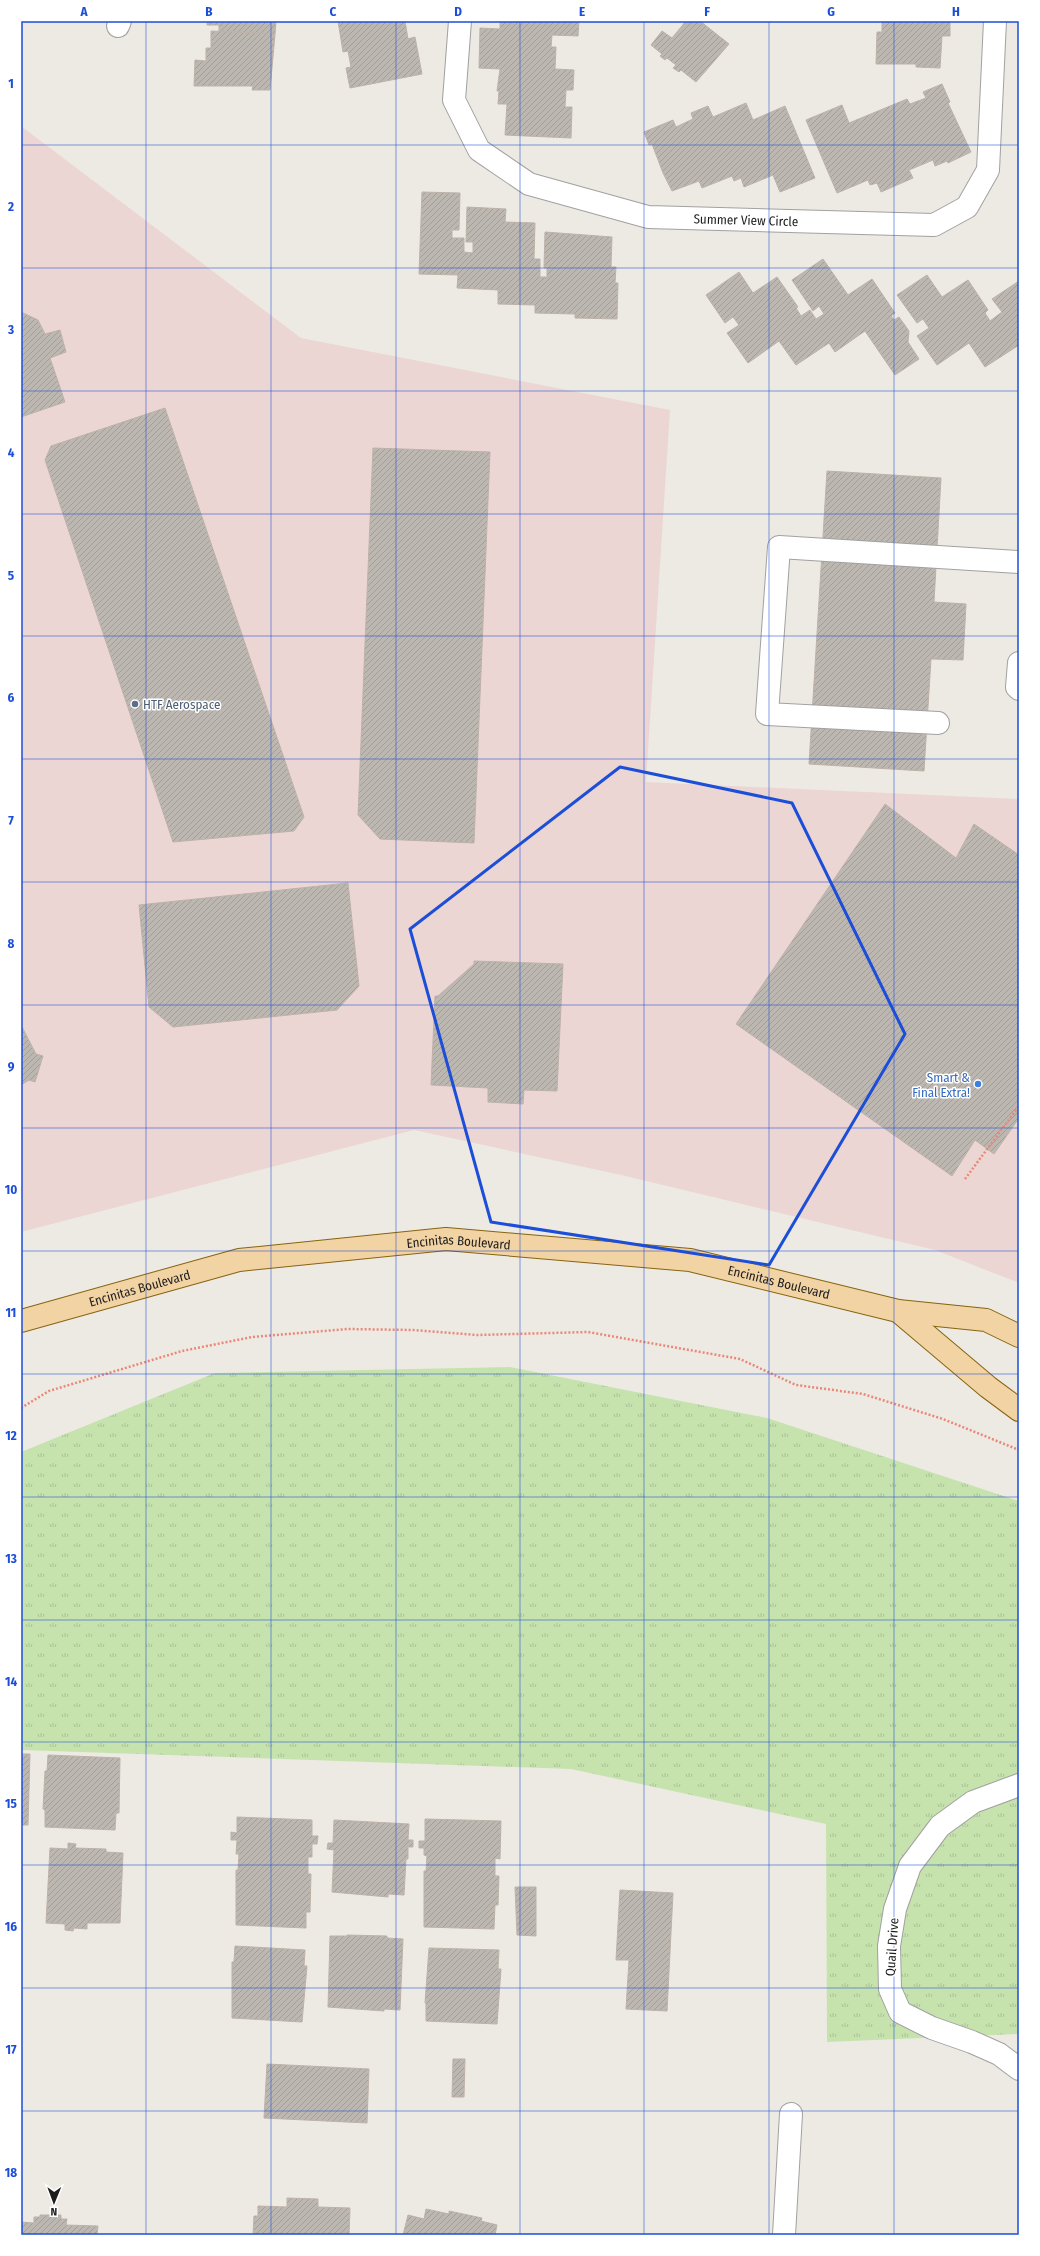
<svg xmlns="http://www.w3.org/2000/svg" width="1040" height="2256" viewBox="0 0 1040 2256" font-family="'Fira Sans Condensed',sans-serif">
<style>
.commercial{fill:#ecd6d4}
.grass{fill:url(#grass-tufts)}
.building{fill:url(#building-hatch);stroke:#bdb2a8}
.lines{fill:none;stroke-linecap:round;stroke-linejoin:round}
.minor-casing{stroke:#a1a1a1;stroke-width:24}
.major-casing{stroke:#87640f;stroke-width:24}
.path{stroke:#eb8776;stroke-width:2.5;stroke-dasharray:2 2;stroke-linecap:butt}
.minor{stroke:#fff;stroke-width:22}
.major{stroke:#f2d3a4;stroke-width:22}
.marked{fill:none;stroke:#1d4ed8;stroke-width:3;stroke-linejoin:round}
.grid{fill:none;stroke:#1d4ed8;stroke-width:1;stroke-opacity:0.55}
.service-dot{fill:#5c6f8a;stroke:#fff;stroke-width:1.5}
.shop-dot{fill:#3f7fe0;stroke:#fff;stroke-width:1.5}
.labels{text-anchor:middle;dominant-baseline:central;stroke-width:3;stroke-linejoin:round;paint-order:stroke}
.street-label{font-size:13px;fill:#1d1d1d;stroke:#fff}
.service-label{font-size:13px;fill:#4e5e75;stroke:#fff;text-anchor:start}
.shop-label{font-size:13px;fill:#366cbe;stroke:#fff;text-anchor:end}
.neatline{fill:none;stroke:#1d4ed8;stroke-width:1.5}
.grid-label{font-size:13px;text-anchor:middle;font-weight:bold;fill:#1d4ed8}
</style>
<defs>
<pattern id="grass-tufts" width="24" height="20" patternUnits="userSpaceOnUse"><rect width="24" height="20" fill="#c6e3ae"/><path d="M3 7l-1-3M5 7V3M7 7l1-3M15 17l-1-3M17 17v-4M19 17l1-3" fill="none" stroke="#aac295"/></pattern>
<pattern id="building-hatch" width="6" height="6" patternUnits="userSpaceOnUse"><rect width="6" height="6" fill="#bdb7b1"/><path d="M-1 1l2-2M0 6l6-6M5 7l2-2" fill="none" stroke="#a29d98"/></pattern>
</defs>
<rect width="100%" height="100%" fill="#edeae4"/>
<!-- commercial -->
<path class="commercial" d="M21,126L301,338L670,410L646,782L1019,799V1283L935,1250L621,1175L414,1130L21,1232Z"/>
<!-- grass -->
<path class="grass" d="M510,1367L767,1418L1019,1501V2034L827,2042L826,1824L571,1769L21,1750V1452L215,1373Z"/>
<!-- building -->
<g class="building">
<path d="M207,21H276L275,34L219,31V25H207Z"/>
<path d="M338,21H405L408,39L415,37L422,74L350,88L346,68L351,67L348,51L343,52Z"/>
<path d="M500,21H579L578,36L552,35L551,47H556L555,69L574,70L573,90H566L565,107H572L571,138L505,135L507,104H498L499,91H497L500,69L479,68L480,28L500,29Z"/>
<path d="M686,21H700L729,44L696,82L681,70L679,72L673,68L676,65L667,58L665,60L660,56L662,54L651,45L662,31L672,38Z"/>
<path d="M882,21H950V36H942L940,68L916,67V64H876L877,32H882Z"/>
<path d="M211,31L275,34L270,90H252L253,86H194L195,60L206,61V48H211Z"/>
<path d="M942,84L950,102L948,103L971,152L948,163L947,161L935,166L933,160L909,170L913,178L881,192L877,183L870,185L868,180L837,193L806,120L842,105L849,123L907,99L910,104L926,98L923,92Z"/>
<path d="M746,103L753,120L785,106L815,178L780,192L773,175L744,187L741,178L734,181L732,176L702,188L699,181L672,191L663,173L652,144L649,145L644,132L673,120L676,127L693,119L691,113L708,106L713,117Z"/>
<path d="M422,192L460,193L459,230H452V238H464V252L473,253V242H466L467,207L506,209L505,222L535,223L534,259H540V277H547V268H544L545,232L612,237L611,267H616L615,283H618L617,319L575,318V314L535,313V305L498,304V290L457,288L458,275L419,274Z"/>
<path d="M823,259L848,295L872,279L895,313L891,316L894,320L899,317L909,331L908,342L919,359L895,375L865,331L835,352L829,343L796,365L779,341L748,363L727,333L739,325L733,317L725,323L706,295L739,272L753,293L777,277L798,307L796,308L801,316L810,310L816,319L824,314L819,306L813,311L792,280Z"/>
<path d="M927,275L942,297L968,280L988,310L985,313L990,321L1002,312L992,299L1019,281V345L985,367L969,343L937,365L917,336L929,328L923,319L917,323L897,295Z"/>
<path d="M21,312L38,320L45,334L60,330L66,352L50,358L65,402L21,417Z"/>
<path d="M165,408L304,817L294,831L173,842L45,460L51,446Z"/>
<path d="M373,448L490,452L474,843L380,839L358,815Z"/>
<path d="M827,471L941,478L934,602L966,604L963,660L931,659L924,771L809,764Z"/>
<path d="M885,804L956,858L974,824L1019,855V1118L994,1154L975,1140L952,1176L736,1024Z"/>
<path d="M348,883L359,986L337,1010L173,1027L149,1007L139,905Z"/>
<path d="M474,961L563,964L557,1091L524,1090L523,1104L488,1102V1088L431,1085L435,996H438L474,964Z"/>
<path d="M21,1025L36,1054L43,1056L35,1082L29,1080L21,1085Z"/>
<path d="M21,1754H30L28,1825H21Z"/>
<path d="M48,1755L120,1758L119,1813H116L115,1830L45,1827V1810L43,1809L45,1771H47Z"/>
<path d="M237,1817L312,1820V1836H318L317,1844H312V1857H308V1874H311L310,1912H306V1928L236,1925V1870H238L239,1854H236L237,1840H231V1832L237,1833Z"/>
<path d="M425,1819L501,1821L500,1859L495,1858V1876H499L498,1905H495L494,1929L424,1927V1871H426L427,1856L424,1855V1848H419V1841H425Z"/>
<path d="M334,1820L409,1824L408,1840H413V1847H408V1859H406L404,1895L388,1894V1897L332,1892L334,1850L327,1849L328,1843H333Z"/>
<path d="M68,1843L76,1844L75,1848L106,1849V1852L123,1853L120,1923H87V1929L74,1928L73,1931L65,1930V1924L46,1923L50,1848L68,1849Z"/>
<path d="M515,1887H536V1936L517,1935Z"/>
<path d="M620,1890L673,1893L667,2011L626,2009L629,1960H616Z"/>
<path d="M347,1935L387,1936V1938L403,1939L400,2010L384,2009V2011L328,2007L330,1936H347Z"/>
<path d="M235,1946L305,1950L304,1966H307L302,2022L232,2018V1962H234Z"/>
<path d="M429,1948L499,1950L498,1969H501L497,2024L426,2021V2003H425Z"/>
<path d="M453,2059H465L464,2097H452Z"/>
<path d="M267,2064L369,2069L367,2123L264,2118Z"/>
<path d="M287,2198L318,2199V2207L350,2208L349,2235H253L254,2216H258V2206L287,2207Z"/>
<path d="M426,2209L449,2214V2211L482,2218L481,2221L497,2225L495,2235H497H403L408,2215L424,2219Z"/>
<path d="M40,2215H61V2219H67L66,2225L98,2226L97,2235H21V2222L34,2223V2217H40Z"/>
</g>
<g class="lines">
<!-- minor casing -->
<g class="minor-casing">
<g id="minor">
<path id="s1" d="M460,21L454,100L479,150L529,184L648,217L934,225L967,207L988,170L995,21"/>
<path d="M118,26L120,21"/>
<path d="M1019,663L1017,687L1019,689"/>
<path d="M938,723L767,714L779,547L1019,562"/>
<path d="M1019,1785L973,1802L940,1826L910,1866L895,1909L889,1946L890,1989L900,2012L932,2028L972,2042L999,2054L1019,2069"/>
<path d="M784,2235L791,2114"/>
</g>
</g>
<!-- major casing -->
<g class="major-casing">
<g id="major">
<path d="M898,1311L988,1387L1019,1410"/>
<path id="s2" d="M21,1321L239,1260L446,1239L690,1260L898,1311L986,1320L1019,1336"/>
</g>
</g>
<!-- path -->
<g class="path">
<path d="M965,1179L1019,1106"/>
<path d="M21,1408L49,1391L182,1351L252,1337L348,1329L413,1330L477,1335L588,1332L740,1359L796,1385L863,1394L943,1419L1019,1450"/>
</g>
<!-- minor -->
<use href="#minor" class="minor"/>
<!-- major -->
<use href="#major" class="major"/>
</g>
<!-- marked area -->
<path class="marked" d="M620,767L792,803L905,1034L769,1265L491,1222L410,929Z"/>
<!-- grid -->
<path class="grid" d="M146,21V2235M271,21V2235M396,21V2235M520,21V2235M644,21V2235M769,21V2235M894,21V2235M21,145H1019M21,268H1019M21,391H1019M21,514H1019M21,636H1019M21,759H1019M21,882H1019M21,1005H1019M21,1128H1019M21,1251H1019M21,1374H1019M21,1497H1019M21,1620H1019M21,1742H1019M21,1865H1019M21,1988H1019M21,2111H1019"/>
<!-- markers -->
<circle class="service-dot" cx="135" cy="704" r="4"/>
<circle class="shop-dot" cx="978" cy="1084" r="4"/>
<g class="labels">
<!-- street labels -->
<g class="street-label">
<text stroke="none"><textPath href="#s1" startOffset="417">Summer View Circle</textPath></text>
<text stroke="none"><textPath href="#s2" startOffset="447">Encinitas Boulevard</textPath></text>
<text stroke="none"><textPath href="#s2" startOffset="771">Encinitas Boulevard</textPath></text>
<text stroke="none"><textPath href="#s2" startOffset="123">Encinitas Boulevard</textPath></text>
<text transform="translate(892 1947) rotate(-86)">Quail Drive</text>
</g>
<!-- service labels -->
<g class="service-label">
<text x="143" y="704">HTF Aerospace</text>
</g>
<!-- shop labels -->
<g class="shop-label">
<text x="970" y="1077">Smart &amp;<tspan x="970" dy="15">Final Extra!</tspan></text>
</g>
</g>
<!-- border -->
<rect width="1040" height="2256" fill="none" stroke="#ffffff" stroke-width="44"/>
<!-- north arrow -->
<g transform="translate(54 2202) rotate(181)" stroke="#ffffff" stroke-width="3" paint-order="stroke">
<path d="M0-3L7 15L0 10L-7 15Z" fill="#1d1d1d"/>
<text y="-6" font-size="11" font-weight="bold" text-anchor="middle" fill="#1d1d1d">N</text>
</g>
<rect x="22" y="22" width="996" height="2212" class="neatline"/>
<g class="grid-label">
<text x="84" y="16">A</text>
<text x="209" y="16">B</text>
<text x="333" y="16">C</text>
<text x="458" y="16">D</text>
<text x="582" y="16">E</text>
<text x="707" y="16">F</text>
<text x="831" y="16">G</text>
<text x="956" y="16">H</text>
<text x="11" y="88">1</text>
<text x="11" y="211">2</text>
<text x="11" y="334">3</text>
<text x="11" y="457">4</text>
<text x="11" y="580">5</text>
<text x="11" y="702">6</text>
<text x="11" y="825">7</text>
<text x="11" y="948">8</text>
<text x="11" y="1071">9</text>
<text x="11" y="1194">10</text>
<text x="11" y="1317">11</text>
<text x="11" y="1440">12</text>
<text x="11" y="1563">13</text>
<text x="11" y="1686">14</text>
<text x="11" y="1808">15</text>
<text x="11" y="1931">16</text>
<text x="11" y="2054">17</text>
<text x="11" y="2177">18</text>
</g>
</svg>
